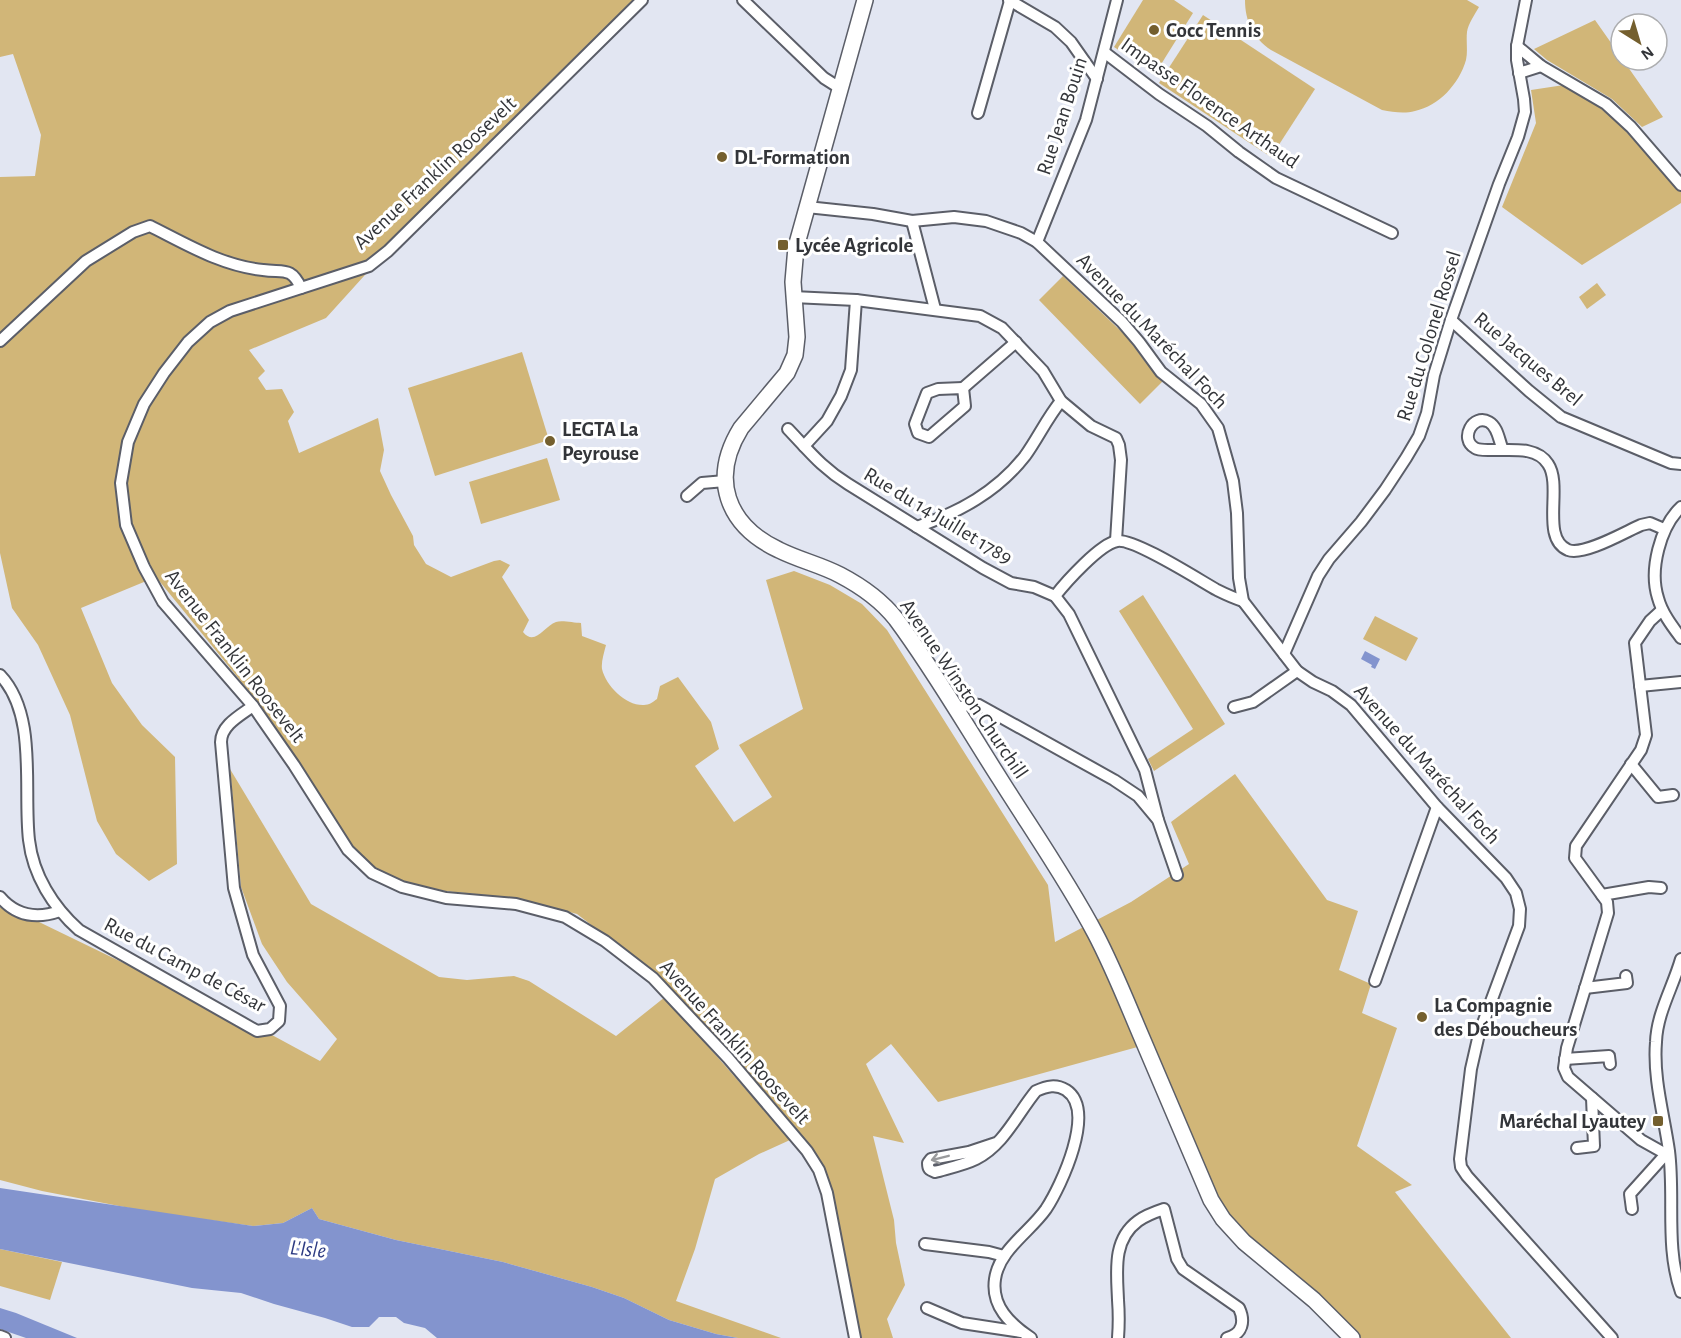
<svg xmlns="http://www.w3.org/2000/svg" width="1681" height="1338" viewBox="0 0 1681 1338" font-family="'Alegreya Sans',sans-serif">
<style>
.green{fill:#d1b678}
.water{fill:#8394ce}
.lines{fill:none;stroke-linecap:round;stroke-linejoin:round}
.minor-casing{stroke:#5b5e68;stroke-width:14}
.secondary-casing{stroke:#5b5e68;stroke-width:18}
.minor{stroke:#fff;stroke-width:10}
.secondary{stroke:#fff;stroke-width:15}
.oneway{stroke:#999a9c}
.poi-dot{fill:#745f2e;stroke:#fff;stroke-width:2}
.labels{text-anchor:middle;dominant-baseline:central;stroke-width:6;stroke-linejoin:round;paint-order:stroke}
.poi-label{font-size:21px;font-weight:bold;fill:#333539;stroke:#fff;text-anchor:start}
.street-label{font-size:21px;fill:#333539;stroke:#fff}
.water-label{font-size:22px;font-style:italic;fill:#2e3c83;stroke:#fff}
</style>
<rect width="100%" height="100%" fill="#e2e6f2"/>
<!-- green -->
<g class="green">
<path d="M0,0H633L460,170L326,318L249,350L265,371L258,378L266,390L282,389L294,412L288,421L299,453L378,418L384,450L380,471L391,495L413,536L414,545L426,564L451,577L494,561L500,560L510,565L502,577L529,620L523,632C535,647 544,626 556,622C562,620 574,623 581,623L582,636L606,645C604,653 601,662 602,669C606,686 626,706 644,705C649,705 653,702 657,699L660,686L678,677L711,722L719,749L695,766L734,822L772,797L739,745L803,709L766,580L794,571L830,585L862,604L887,630L1048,885L1055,942L1131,902L1189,864L1171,822L1235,774L1327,900L1358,911L1339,970L1371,984L1362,1013L1397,1028L1357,1146L1412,1185L1395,1192L1511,1338H1361L1314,1292L1246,1237L1227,1215L1192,1141L1152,1043L938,1102L891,1044L866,1064L904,1143L873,1136L894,1220L896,1243L905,1285L887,1319L893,1338H861L832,1188L816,1154L659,977L577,914L516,898L445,891L404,882L375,868L350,845L292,751L260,705L156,577L81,608L112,683L142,725L175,757L177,864L149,881L116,854L97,821L70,715L38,645L12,608L0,553V177L35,176L41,135L13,54L0,57Z"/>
<path d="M1143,0H1174L1193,13L1155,74L1114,47Z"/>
<path d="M1245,0H1467L1479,7C1475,14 1468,24 1467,32C1466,42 1468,51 1466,60C1459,84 1439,106 1415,111C1404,114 1393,112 1382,110L1271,50C1253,38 1245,21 1245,0Z"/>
<path d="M1203,15L1315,89L1271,157L1159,83Z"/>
<path d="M1595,20L1621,57V60H1623L1663,117L1642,127L1612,99L1547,60L1534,49Z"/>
<path d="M1564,85L1599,107L1621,126L1681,192V203L1582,265L1502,207L1536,123L1531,90Z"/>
<path d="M1063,276L1127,337L1146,363L1163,381L1140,404L1039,300Z"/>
<path d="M1597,283L1606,295L1587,309L1579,297Z"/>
<path d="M522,352L549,440L435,476L408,388Z"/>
<path d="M547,458L560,500L481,524L469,482Z"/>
<path d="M1143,595L1225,724L1154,771L1148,759L1193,729L1119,611Z"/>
<path d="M1375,616L1418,638L1406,661L1363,639Z"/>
<path d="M230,769L311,904L439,977L467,980L514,976L529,981L616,1036L665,997L790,1140L759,1154L715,1179L695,1249L676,1301L781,1338H738L716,1334L669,1320L624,1298L592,1287L503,1262L396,1240L319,1219L312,1208L283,1223L253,1226L150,1212L42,1191L0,1180V908L4,905L272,1035L320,1061L337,1039L287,982L262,944L241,887Z"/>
<path d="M0,1249L62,1262L50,1300L0,1286Z"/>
</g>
<!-- water -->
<g class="water">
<path d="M1365,651L1380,659L1375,669L1371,667L1372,665L1361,659Z"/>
<path d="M0,1188L253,1226L283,1223L312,1208L319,1219L396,1240L503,1262L592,1287L624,1298L669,1320L716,1334L738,1338H437L425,1328L404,1323L396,1317H379L369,1327H352L325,1318L274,1304L241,1293L192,1288L0,1249Z"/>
<path d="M0,1308L16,1313L77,1338H26L0,1329Z"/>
</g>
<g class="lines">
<!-- minor casing -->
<g class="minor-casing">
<g id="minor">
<path d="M642,0L388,251L369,266L230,311L210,322L188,342L164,373L144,404L128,442L121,483L126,525L144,567L163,602L253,706L294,765L348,850L372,873L402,887L446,898L516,904L565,917L605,941L653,978L728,1058L807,1151L819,1170L827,1193L855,1338"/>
<path d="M743,0L824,78L835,85L841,87"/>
<path d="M1009,0L1055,27L1071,42L1097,79"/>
<path d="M1517,46L1541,66L1606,104L1631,127L1681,185"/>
<path d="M1104,52L1159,94L1207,126L1239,152L1276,178L1392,233"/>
<path d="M1519,73L1541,66"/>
<path d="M978,113L1010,1"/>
<path d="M807,207L873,214L912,221L954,217L986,221L1021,233L1037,242L1122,322L1139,342L1161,372L1201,404L1218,428L1233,481L1237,513L1239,578L1243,601L1297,671L1313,682L1332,691L1351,705L1437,807L1506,878L1516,893L1520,909L1519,926L1479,1034L1471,1069L1460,1159L1461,1167L1467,1176L1612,1338"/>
<path d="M912,221L935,309"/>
<path d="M1037,242L1086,120L1117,0"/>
<path d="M793,297L856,300L980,316L1002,328L1043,371L1061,401L1091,426L1116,438L1119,445L1121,460L1116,541"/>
<path d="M1451,320L1529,391L1561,417L1671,463L1681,464"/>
<path d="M0,341L86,261L133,232L150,226C186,244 222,266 263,270C283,273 291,266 301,288"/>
<path d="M963,388L965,406L929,437L918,433L915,424L927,393L938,389Z"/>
<path d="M963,388L1016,342"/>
<path d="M788,429C809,451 822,468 848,484L983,568L1011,583L1034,587L1055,596L1069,614L1145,770L1158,820"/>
<path d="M804,446L827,421L841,396L851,370L856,300"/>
<path d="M1503,450C1499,441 1498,427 1489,422C1473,413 1459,439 1475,448C1478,450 1485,450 1488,450C1508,451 1536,445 1548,464C1563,486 1540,538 1568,550C1584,556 1625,532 1641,525L1650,523L1664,529"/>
<path d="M687,496L702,483L725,481"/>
<path d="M1681,507C1660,527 1649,570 1658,598C1662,613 1672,626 1681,638"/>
<path d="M917,527C959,512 997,492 1025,456C1038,438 1047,418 1061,401"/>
<path d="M1055,596C1066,582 1100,544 1117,541C1134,538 1199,580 1217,590C1225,594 1234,598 1243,601"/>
<path d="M1662,610L1650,621L1635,643L1646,735L1641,750L1576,846L1575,858L1607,902L1608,913L1567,1048L1564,1068L1568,1077L1641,1140L1666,1154L1669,1153"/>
<path d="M1284,654L1318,576L1329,559L1361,522L1385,490L1406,458L1419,436L1427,413L1434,375L1451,320L1499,184L1518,137L1525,112L1524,99L1517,60V46L1526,0"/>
<path d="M0,675C38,715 23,789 29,840C33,875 53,907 79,930L257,1031L270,1029L279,1021L280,1006L253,955L234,888L221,742C221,725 241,715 253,706"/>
<path d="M1640,686L1681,682"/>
<path d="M1234,707L1253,702L1297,671"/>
<path d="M956,709L970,704L979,705L1114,780L1138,796L1158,820L1177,875"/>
<path d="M1631,764L1658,797L1673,795"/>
<path d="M1602,895L1649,887L1661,888"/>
<path d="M0,897C16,916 37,919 60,911"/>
<path d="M1681,959C1673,987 1657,1013 1656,1042C1653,1079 1664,1115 1669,1151C1675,1198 1665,1247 1681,1292"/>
<path d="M1375,981L1437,807"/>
<path d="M1585,988L1627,983L1626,976"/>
<path d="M1565,1059L1609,1056L1610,1064"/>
<path d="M996,1143L969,1152L931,1159L928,1163C928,1169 929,1170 935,1172C949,1168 964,1165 976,1159C1004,1145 1017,1114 1036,1091C1047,1086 1056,1084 1066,1090C1097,1110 1061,1186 1046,1209C1030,1232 999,1250 995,1279C991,1306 1010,1324 1031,1338"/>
<path d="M1577,1148L1594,1146L1592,1098"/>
<path d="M1632,1209L1630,1194L1666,1154"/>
<path d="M925,1244L989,1252L1004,1256"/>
<path d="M927,1308L962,1323L1021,1332"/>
<path d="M0,1336L5,1338"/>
<path d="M1118,1338C1119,1325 1119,1313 1118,1300C1117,1272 1112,1240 1138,1221C1146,1215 1155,1212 1164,1209L1177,1259L1183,1269L1239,1308C1245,1321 1243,1334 1227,1338"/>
</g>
</g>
<!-- secondary casing -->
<g class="secondary-casing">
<path id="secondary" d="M865,0L796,247L793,282L797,337L795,355L787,373L741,428C710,478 726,525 779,550C799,560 821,565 840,575C861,586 881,600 896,619C934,670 966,726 1000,779C1032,830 1067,880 1095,933C1113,967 1127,1003 1142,1038C1165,1092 1188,1146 1211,1200L1223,1219L1244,1242L1314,1300L1352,1338"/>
</g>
<!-- minor -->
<use href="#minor" class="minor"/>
<!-- secondary -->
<use href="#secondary" class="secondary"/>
</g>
<!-- one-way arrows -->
<defs><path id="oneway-shaft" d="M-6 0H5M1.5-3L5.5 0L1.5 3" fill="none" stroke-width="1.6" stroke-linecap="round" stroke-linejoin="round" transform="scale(1.5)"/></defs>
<use class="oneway" href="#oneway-shaft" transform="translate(940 1158) rotate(166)"/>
<!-- markers -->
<g class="poi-dot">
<circle cx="1154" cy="30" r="6"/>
<circle cx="722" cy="157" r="6"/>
<rect x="777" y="239" width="12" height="12" rx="3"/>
<circle cx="550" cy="441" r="6"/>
<circle cx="1422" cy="1017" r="6"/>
<rect x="1652" y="1115" width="12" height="12" rx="3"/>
</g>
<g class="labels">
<!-- poi labels -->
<g class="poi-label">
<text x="1166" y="30">Cocc Tennis</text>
<text x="734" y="157">DL-Formation</text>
<text x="795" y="245">Lycée Agricole</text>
<text x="562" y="429">LEGTA La<tspan x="562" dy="24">Peyrouse</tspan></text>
<text x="1434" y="1005">La Compagnie<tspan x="1434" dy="24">des Déboucheurs</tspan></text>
<text x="1646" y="1121" text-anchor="end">Maréchal Lyautey</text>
</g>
<!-- street labels -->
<g class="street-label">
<text transform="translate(1210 103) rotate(35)">Impasse Florence Arthaud</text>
<text transform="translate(1062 116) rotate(-72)">Rue Jean Bouin</text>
<text transform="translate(435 173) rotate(-43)">Avenue Franklin Roosevelt</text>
<text transform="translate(1152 331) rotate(46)">Avenue du Maréchal Foch</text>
<text transform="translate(1429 336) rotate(-73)">Rue du Colonel Rossel</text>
<text transform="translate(1528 359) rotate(40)">Rue Jacques Brel</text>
<text transform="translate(938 516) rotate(31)">Rue du 14 Juillet 1789</text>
<text transform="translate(235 656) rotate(52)">Avenue Franklin Roosevelt</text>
<text transform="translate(964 689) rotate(56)">Avenue Winston Churchill</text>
<text transform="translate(1427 764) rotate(48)">Avenue du Maréchal Foch</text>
<text transform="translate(185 965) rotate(28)">Rue du Camp de César</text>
<text transform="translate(735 1042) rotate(48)">Avenue Franklin Roosevelt</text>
</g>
<!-- water labels -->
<g class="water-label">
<text transform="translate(308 1249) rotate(6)">L'Isle</text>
</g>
</g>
<!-- north arrow -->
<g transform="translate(1639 42) rotate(143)"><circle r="28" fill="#ffffff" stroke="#adaeb0" stroke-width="1.5"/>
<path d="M0-4.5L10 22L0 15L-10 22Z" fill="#745f2e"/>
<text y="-9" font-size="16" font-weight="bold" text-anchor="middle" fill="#333539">N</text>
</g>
</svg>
